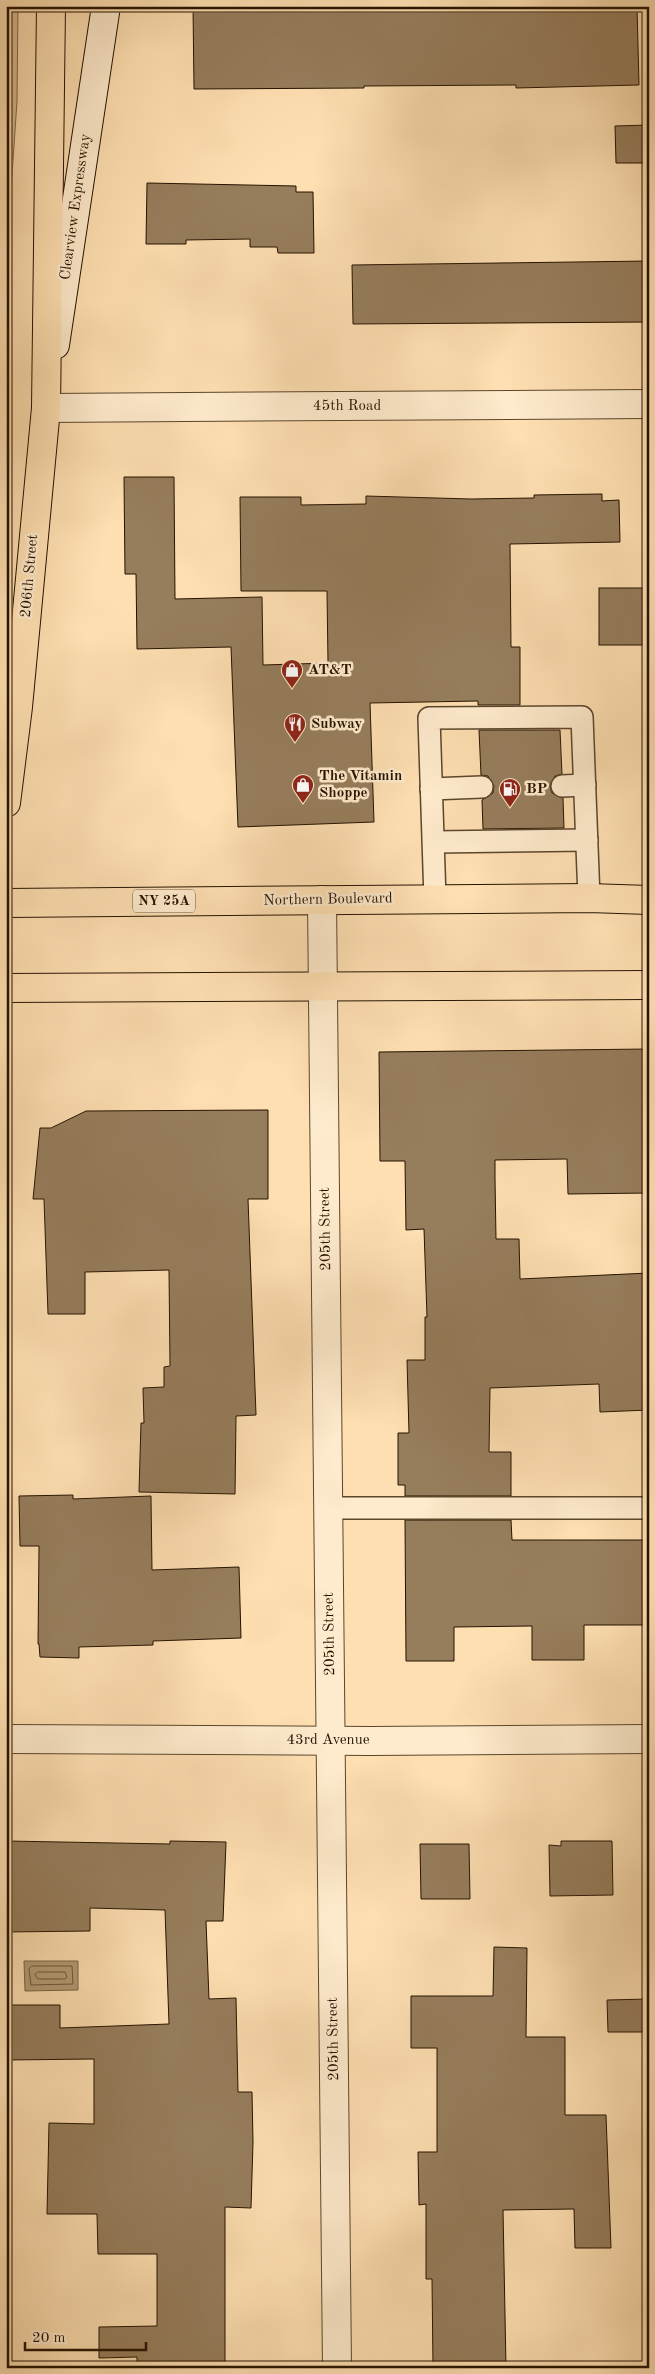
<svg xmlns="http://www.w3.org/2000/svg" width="655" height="2374" viewBox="0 0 655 2374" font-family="'Old Standard TT',serif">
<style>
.green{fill:#d9bc93;stroke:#7f684a}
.water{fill:#b49a75;stroke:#7b6446}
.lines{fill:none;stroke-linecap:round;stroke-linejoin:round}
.shore{stroke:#6c563a;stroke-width:1}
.building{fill:#967d5c;stroke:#251300}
.lane-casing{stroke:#5b462c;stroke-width:24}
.street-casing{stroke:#5b462c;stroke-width:30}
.secondary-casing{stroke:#251300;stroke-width:30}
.primary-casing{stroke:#251300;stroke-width:30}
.highway-casing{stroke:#251300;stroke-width:30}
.lane{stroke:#feeacc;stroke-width:21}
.street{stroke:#feeacc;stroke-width:28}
.secondary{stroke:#feeacc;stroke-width:28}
.primary{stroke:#fedfb1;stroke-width:28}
.highway{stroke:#fedfb1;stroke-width:28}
.labels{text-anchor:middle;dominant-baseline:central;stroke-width:5;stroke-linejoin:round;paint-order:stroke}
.shield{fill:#feeacc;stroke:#66543d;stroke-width:1}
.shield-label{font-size:14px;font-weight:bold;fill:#251300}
.street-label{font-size:15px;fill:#251300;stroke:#feeacc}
.poi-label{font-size:15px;font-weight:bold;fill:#251300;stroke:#feeacc;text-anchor:start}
</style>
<rect width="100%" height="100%" fill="#fedfb1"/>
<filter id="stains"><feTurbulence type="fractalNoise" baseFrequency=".004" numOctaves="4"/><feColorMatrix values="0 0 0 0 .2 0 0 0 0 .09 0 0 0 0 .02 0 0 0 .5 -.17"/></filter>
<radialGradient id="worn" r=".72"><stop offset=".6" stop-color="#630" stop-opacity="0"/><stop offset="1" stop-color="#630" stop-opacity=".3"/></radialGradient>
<!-- green -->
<path class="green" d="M6,6H18L17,101L6,265Z"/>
<!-- water -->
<path class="water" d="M24,1961H78V1990L25,1991Z"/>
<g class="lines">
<!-- shore -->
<g class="shore">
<path d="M32,1966H72L73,1984L31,1985L29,1969Z"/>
<path d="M38,1972H65L67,1977L65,1979H38L35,1975Z"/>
</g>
</g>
<!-- building -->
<g class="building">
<path d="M193,6H637L639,85L516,88V85L364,86V88L194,89Z"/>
<path d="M649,125V163H616L615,126Z"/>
<path d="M147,183L296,186V192H313L314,253H278L277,247H250V239L186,240V244H146Z"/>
<path d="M649,261V322L353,324L352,265Z"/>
<path d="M124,477H174L175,599L262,597L263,665L328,663L327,591H241L240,497H301V505L366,504V496L471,499L534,498V495L602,494V501L619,500L620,542L510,544L511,647H520V705H478V701L370,703L374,822L238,827L231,647L137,649L136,574H125Z"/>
<rect x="599" y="588" width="50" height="57"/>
<path d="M479,730H560L562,774L555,776L550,786L552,793L563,798L564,828L483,829L482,800L493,793L494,786L488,776L481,775Z"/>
<path d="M649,1049V1193L568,1194L567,1159L495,1160V1179L496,1239H519L520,1279L649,1273V1410L600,1412L599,1384L490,1388L489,1452H511V1496H405V1485H398V1433H409L407,1360H425V1317H427L424,1229L406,1230L405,1161H380L379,1052Z"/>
<path d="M268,1110V1199H248L256,1415L236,1416L235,1494L139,1492L141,1423H144L143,1388L164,1387V1367L170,1366L169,1270L85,1272V1314H48L44,1199H33L40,1128H51L86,1111Z"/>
<path d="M73,1495V1499L151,1496L152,1570L239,1567L241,1638L153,1641V1645L79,1647V1658L40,1657L39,1644H38L39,1546H20L19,1496Z"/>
<path d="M405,1520H511L512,1540H649V1625H584V1660H532V1626L454,1627V1661H406Z"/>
<path d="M6,1841L170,1844V1841L226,1842L223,1921H206L209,1999L236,1998L238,2092H252L253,2142L251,2208L225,2207V2368H137V2357L99,2358V2327L157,2326V2254H98L97,2214H47L49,2123L94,2124V2059L6,2060V2005H60V2028L169,2024L165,1910L90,1908V1931L6,1932Z"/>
<path d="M561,1841H612L613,1895L550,1896L549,1845L561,1846Z"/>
<path d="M420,1844H469L470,1899H421Z"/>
<path d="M494,1947L527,1948L526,2037H565V2115H606L611,2248H575L574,2209L503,2210L506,2368H433L432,2279H426V2204L419,2205L418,2152H437V2048H411V1996H493Z"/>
<path d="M649,1999V2032H608L607,2000Z"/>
</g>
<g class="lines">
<!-- lane casing -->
<g class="lane-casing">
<g id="lane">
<path d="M562,786L585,785"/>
<path d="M431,789L482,787"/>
<path d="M434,842L587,840"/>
<path d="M435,899L429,718L582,717L589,898"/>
<path d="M329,1508H649"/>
</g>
</g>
<!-- street casing -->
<g class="street-casing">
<g id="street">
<path d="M46,408L649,404"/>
<path d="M322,900L337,2368"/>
<path d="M6,1739L370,1741L649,1739"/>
</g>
</g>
<!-- secondary casing -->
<g class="secondary-casing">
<path id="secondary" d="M55,345L106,6"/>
</g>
<!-- primary casing -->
<g class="primary-casing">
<g id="primary">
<path d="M6,803L18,707L46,408"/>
<path d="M6,903L589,898L649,900"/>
<path d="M6,988L649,985"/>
</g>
</g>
<!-- highway casing -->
<g class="highway-casing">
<path id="highway" d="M46,408L51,6"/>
</g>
<!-- lane -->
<use href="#lane" class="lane"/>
<!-- street -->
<use href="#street" class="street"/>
<!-- secondary -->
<use href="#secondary" class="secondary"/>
<!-- primary -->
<use href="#primary" class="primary"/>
<!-- highway -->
<use href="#highway" class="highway"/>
</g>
<!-- icons -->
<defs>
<g id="shop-pin" transform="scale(1.125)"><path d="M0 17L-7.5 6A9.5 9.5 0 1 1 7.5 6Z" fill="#8f2418" stroke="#feeacc"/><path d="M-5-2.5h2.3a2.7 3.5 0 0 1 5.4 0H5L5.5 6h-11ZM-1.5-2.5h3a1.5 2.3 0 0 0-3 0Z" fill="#fff"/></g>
<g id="restaurant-pin" transform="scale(1.125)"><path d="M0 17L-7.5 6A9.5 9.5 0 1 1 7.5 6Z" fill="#8f2418" stroke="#feeacc"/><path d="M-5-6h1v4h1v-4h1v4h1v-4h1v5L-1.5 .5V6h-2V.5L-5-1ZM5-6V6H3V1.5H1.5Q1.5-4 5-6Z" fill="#fff"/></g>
<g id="fuel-pin" transform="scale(1.125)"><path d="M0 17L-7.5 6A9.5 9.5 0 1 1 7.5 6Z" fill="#8f2418" stroke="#feeacc"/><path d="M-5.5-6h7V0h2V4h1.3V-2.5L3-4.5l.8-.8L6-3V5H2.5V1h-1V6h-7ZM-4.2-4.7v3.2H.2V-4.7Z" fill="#fff"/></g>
</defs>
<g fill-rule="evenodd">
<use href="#shop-pin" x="292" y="670"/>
<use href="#restaurant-pin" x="295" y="724"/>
<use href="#shop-pin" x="303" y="785"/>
<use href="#fuel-pin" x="510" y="789"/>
</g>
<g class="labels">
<!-- shield labels -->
<rect class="shield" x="133" y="889.5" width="62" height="23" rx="4"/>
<g class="shield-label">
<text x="164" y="901">NY 25A</text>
</g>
<!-- street labels -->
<g class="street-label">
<text transform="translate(76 207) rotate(-82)">Clearview Expressway</text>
<text x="347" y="406">45th Road</text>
<text transform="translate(30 576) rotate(-85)">206th Street</text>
<text transform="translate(328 900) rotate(-1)">Northern Boulevard</text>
<text transform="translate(326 1229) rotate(-91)">205th Street</text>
<text transform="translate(330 1634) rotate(-91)">205th Street</text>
<text x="328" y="1740">43rd Avenue</text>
<text transform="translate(334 2039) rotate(-91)">205th Street</text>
</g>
<!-- poi labels -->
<g class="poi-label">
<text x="308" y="670">AT&amp;T</text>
<text x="311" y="724">Subway</text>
<text x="319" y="776">The Vitamin<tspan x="319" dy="17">Shoppe</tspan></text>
<text x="526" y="789">BP</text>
</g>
</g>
<!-- margin -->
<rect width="655" height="2374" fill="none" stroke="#fedfb1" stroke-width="25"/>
<rect x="8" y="8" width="640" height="2359" fill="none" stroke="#251300" stroke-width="2.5"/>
<rect x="12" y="12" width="630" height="2349" fill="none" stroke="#251300"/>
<!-- scale -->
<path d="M25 2342v8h121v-8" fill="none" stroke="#251300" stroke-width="2.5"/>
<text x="32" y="2342" font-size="15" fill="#251300" stroke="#feeacc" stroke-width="4" paint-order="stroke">20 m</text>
<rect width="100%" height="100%" filter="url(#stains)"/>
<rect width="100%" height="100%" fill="url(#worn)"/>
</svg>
